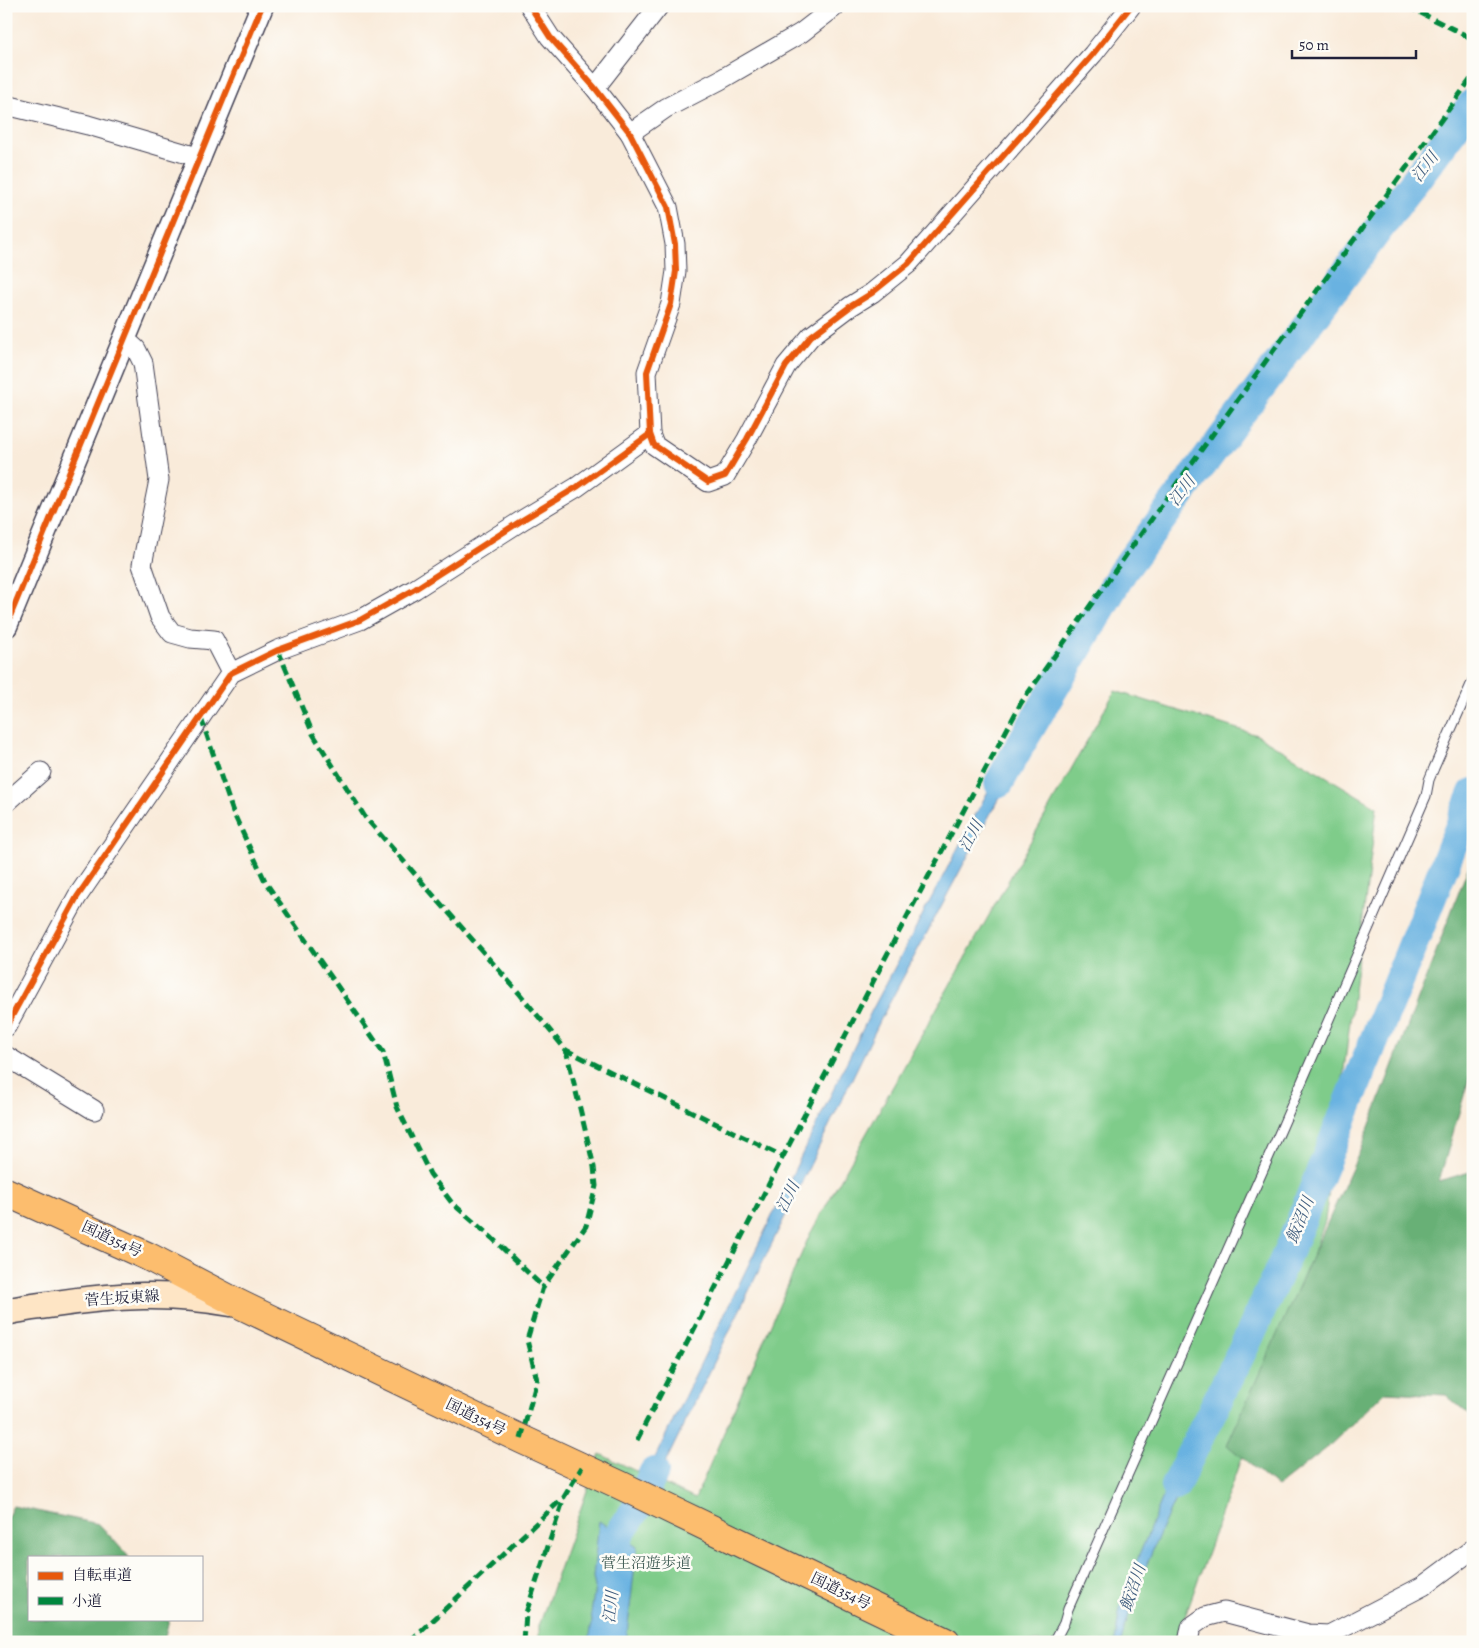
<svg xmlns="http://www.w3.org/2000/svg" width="1479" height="1648" viewBox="0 0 1479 1648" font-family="Alegreya,'Noto Serif JP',serif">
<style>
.green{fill:#7fcc8a;stroke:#507762}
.forest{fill:#67b076;stroke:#446958}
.water{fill:#69b2e1;stroke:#466a8e}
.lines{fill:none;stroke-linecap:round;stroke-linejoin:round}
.river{stroke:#69b2e1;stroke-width:30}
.service-casing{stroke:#424053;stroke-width:11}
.minor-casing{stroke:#424053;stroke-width:21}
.tertiary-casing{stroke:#424053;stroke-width:25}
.secondary-casing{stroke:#424053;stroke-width:29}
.trunk-casing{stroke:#424053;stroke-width:30}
.service{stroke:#fff;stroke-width:9}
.minor{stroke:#fff;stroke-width:19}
.tertiary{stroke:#fff;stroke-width:22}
.secondary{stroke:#fee5c5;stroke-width:26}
.trunk{stroke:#fcbd6e;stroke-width:28}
.quiet{stroke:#00873e;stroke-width:5;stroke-dasharray:10 5;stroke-linecap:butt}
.cycleway-casing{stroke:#fdfcf7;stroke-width:9}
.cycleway{stroke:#e8590c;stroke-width:6}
.labels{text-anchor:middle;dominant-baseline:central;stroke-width:5;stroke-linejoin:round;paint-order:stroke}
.street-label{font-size:15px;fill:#22223b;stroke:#fdfcf7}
.park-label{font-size:15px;fill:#435e57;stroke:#fdfcf7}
.water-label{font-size:16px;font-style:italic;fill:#3e5c7d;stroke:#fdfcf7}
</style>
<rect width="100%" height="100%" fill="#fdfcf7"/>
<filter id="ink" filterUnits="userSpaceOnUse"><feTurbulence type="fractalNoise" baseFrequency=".02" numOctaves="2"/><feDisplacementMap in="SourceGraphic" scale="10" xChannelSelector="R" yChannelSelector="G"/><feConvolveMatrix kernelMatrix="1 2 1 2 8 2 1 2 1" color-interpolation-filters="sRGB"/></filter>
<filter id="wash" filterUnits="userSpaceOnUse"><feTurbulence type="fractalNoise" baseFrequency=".0096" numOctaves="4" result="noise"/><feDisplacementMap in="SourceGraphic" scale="20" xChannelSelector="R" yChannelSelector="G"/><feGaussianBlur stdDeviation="1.12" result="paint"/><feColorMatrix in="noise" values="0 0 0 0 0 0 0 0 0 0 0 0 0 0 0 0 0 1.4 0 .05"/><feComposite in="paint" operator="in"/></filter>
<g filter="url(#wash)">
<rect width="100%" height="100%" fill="#f9ebda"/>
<!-- green -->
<path class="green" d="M1115,691L1257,735L1377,807L1325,1221L1176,1642H539V1626L600,1454L695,1499L810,1234Z"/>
<!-- forest -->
<g class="forest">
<path d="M1473,855V1065L1439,1181L1473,1171V1418L1446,1395L1385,1392L1327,1448L1277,1487L1227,1445L1359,1153Z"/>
<path d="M13,1506L99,1524L129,1557H29V1619H169L164,1642H6V1520Z"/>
</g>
<!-- water -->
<g class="water">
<path d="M1013,744L1024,751L882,1017L642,1511L632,1505L871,1012Z"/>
<path d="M1189,1446L1199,1452C1167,1513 1139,1575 1121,1642H1115L1121,1600L1162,1499Z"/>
<path d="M599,1521L637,1547L626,1642H589L592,1621L591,1614L595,1587L593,1577Z"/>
</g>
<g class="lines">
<!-- river -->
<g class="river">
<path d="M999,783L1019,747L1123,571L1473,103"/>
<path d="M1175,1486L1249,1337L1292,1243L1424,917L1473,793"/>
<path d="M607,1642L611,1590L618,1536L637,1508L654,1472"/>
</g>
</g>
</g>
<g filter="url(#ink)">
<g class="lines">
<!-- service casing -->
<g class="service-casing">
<path id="service" d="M1054,1642L1064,1623L1068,1609L1283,1125L1426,796L1429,780L1434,768L1473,680"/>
</g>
<!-- minor casing -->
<g class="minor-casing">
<g id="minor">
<path d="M530,6L550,37L595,88L630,133L668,207L675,244L676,271L671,304L647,372L650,434L654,445L708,482L725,476L747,439L786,366L811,336L851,306L872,293L908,264L1093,54L1131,6"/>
<path d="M595,88L659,6"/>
<path d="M6,105L88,125L201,158"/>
<path d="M630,133L666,108L720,80L801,33L836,6"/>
<path d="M125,339L136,349L143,363L159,480L142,565L160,617L172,633L190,638L214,640L231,673"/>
<path d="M6,803L41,772"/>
<path d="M6,1027L77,897L231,673L278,650L360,620L415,589L524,519L577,487L650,434"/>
<path d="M6,1056L94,1110"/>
<path d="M1188,1642L1191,1627L1205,1617L1224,1612L1308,1634L1329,1635L1423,1586L1473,1549"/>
</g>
</g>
<!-- tertiary casing -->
<g class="tertiary-casing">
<path id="tertiary" d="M6,626L262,6"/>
</g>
<!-- secondary casing -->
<g class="secondary-casing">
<path id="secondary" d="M6,1312C22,1308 39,1306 55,1304C115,1295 171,1292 231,1303"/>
</g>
<!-- trunk casing -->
<g class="trunk-casing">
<path id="trunk" d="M6,1192L149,1257L239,1304L521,1439L620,1485L946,1642"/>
</g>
<!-- service -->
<use href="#service" class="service"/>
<!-- minor -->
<use href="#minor" class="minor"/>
<!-- tertiary -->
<use href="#tertiary" class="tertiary"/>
<!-- secondary -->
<use href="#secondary" class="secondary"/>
<!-- trunk -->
<use href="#trunk" class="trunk"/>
<!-- quiet -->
<g class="quiet">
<path d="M1407,6L1473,39"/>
<path d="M278,650L313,734L365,817L519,993L566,1050L784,1157"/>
<path d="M201,718L233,812L266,883L383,1052L397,1107L430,1174L452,1203L492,1238L543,1287"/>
<path d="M521,1439L537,1380L527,1340L543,1287L586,1226L596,1186L594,1167L566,1050"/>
<path d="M637,1440L894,941L1021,703L1178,482L1473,76"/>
<path d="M410,1642L564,1497L582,1467"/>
<path d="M524,1642L526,1613L564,1498"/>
</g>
<!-- cycleway casing -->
<g class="cycleway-casing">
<g id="cycleway">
<path d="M530,6L550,37L595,88L630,133L668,207L675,244L676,271L671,304L647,372L650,434L654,445L708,482L725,476L747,439L786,366L811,336L851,306L872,293L908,264L1093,54L1131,6"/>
<path d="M6,626L262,6"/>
<path d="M6,1027L77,897L231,673L278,650L360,620L415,589L524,519L577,487L650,434"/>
</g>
</g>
<!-- cycleway -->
<use href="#cycleway" class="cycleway"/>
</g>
</g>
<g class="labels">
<!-- street labels -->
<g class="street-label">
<text transform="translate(112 1239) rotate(25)">国道354号</text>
<text transform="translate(122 1298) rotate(-4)">菅生坂東線</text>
<text transform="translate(476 1417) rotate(26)">国道354号</text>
<text transform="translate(841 1591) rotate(26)">国道354号</text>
</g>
<!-- park labels -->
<g class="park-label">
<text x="646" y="1563">菅生沼遊歩道</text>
</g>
<!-- water labels -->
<g class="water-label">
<text transform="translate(1425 167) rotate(-53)">江川</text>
<text transform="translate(1182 491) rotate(-53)">江川</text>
<text transform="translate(971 836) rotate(-62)">江川</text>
<text transform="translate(788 1197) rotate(-64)">江川</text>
<text transform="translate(1300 1220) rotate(-68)">飯沼川</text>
<text transform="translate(1133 1588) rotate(-71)">飯沼川</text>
<text transform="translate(611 1607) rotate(-84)">江川</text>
</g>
</g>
<!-- margin -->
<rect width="1479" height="1648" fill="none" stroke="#fdfcf7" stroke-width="25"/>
<!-- legend -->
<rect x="28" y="1556" width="175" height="65" fill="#fdfcf7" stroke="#a5a5ac"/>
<rect x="38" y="1572" width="25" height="8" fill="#e8590c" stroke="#a5a5ac"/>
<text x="72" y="1580" font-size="15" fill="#22223b">自転車道</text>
<rect x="38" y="1597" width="25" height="8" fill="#00873e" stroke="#a5a5ac"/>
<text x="72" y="1606" font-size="15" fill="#22223b">小道</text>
<!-- scale -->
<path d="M1292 50v8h124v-8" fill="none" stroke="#22223b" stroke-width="2.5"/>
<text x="1299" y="50" font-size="15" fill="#22223b" stroke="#fdfcf7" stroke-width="4" paint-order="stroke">50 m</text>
</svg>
